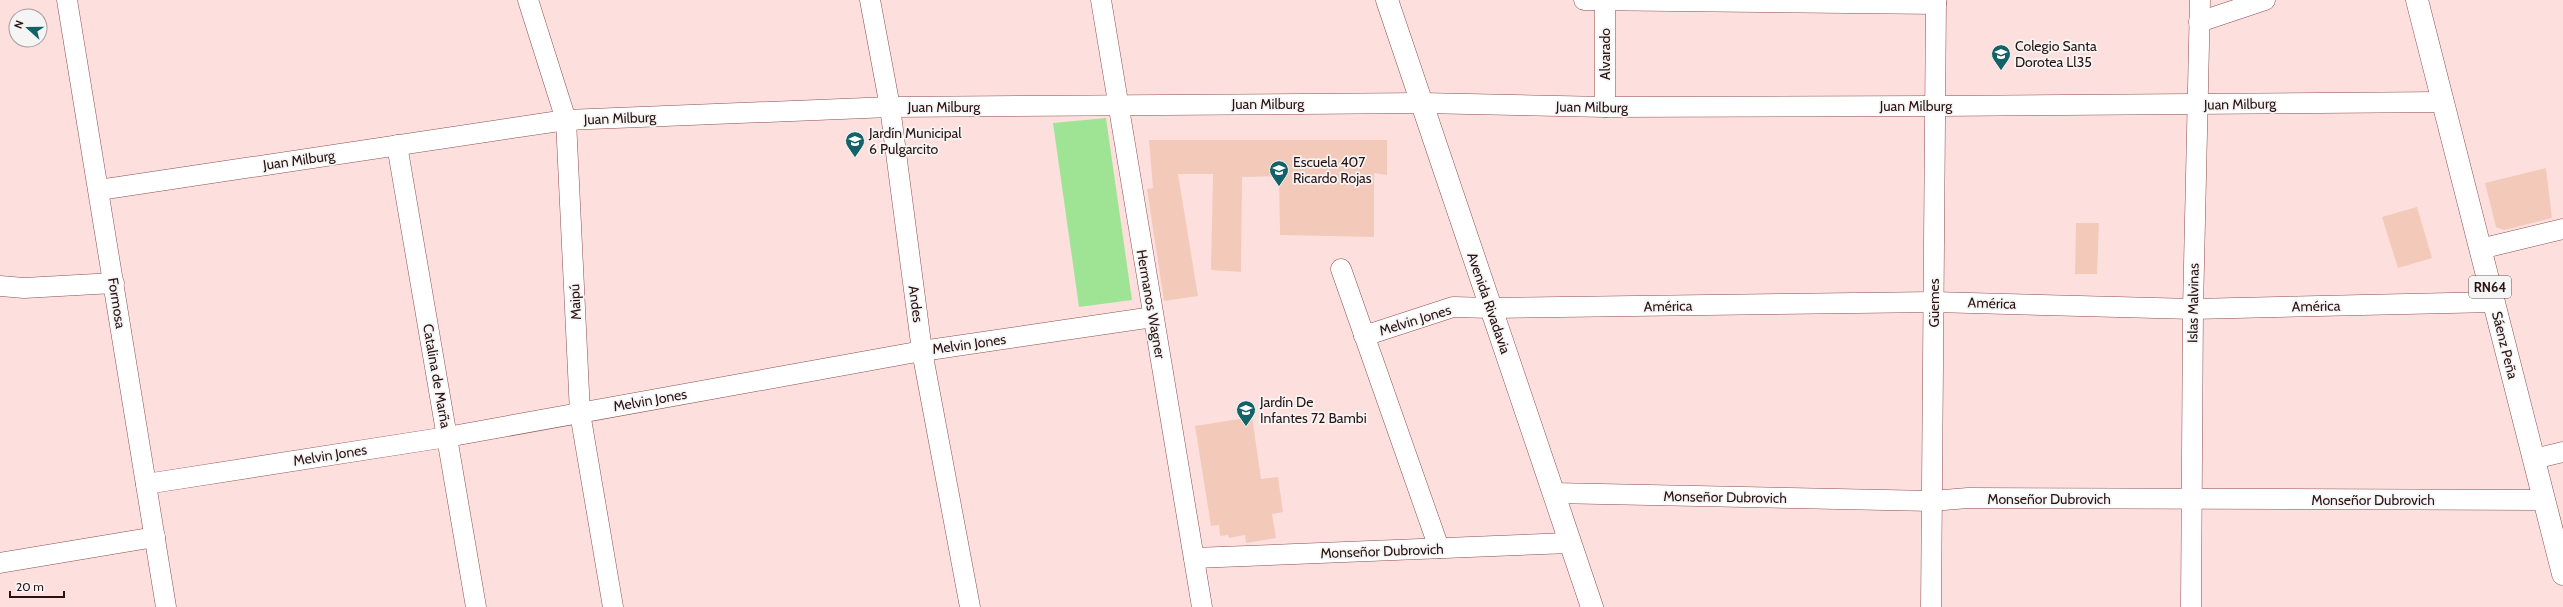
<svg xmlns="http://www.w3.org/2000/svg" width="2563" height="607" viewBox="0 0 2563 607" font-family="Cabin,sans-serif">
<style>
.green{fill:#9fe495}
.building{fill:#f3c9ba}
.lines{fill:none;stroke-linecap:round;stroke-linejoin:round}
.street-casing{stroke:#8b4f4e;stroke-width:21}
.secondary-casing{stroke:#8b4f4e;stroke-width:23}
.primary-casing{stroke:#8b4f4e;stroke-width:23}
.street{stroke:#fff;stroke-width:20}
.secondary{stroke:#fff;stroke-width:22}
.primary{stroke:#fff;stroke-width:22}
.labels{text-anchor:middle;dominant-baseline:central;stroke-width:3.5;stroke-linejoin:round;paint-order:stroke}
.shield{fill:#f5f5f5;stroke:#685756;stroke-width:1}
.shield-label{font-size:13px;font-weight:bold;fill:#2b1312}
.poi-label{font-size:14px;fill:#2b1312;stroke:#f5f5f5;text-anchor:start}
.street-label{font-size:14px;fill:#2b1312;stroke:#f5f5f5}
</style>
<rect width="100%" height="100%" fill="#fde0de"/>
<!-- green -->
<path class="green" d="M1106,118L1132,300L1079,307L1053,123Z"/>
<!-- building -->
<g class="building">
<path d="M1149,140H1387V175L1374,173V237L1280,235L1279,176L1242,177L1241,272L1211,270L1213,174H1178L1198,296L1164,301L1147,189L1153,188Z"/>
<path d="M2546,168L2552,218L2504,230L2496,227L2485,183Z"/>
<path d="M2417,207L2432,258L2398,268L2382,217Z"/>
<path d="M2076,223H2099L2097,274H2075Z"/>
<path d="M1252,417L1261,479L1278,477L1283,512L1272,514L1276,538L1246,543L1245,535L1229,538L1228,535L1220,536L1219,525L1211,526L1195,426Z"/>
</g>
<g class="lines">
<!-- street casing -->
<g class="street-casing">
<g id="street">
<path d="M67,0L166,607"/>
<path d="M528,0L566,120L580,413L613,607"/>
<path d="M870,0L890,107L922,351L970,607"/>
<path d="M1101,0L1202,607"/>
<path d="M1584,0L1936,4"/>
<path d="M2199,22L2265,0"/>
<path d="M1605,107V0"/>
<path d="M397,145L476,607"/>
<path d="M99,190L566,120L890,107L1422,103L1605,107L1935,106L2443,102"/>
<path d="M2480,249L2563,229"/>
<path d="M1341,269L1439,548"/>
<path d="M0,286L24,288L114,283"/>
<path d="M1364,336L1453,307L1491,308L1934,302L2193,309L2494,302"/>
<path d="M2534,459L2563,452"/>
<path d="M146,484L447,437L922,351L1153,317"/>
<path d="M1553,493L1932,501L1968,498L2544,500"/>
<path d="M1194,558L1570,543"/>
<path d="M0,563L155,537"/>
<path d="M1931,607L1936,0"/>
<path d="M2191,607L2193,309L2200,0"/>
</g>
</g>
<!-- secondary casing -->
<g class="secondary-casing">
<path id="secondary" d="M1387,0L1592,607"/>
</g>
<!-- primary casing -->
<g class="primary-casing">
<path id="primary" d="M2417,0L2563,574"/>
</g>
<!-- street -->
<use href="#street" class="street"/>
<!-- secondary -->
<use href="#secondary" class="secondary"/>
<!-- primary -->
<use href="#primary" class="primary"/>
</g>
<!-- icons -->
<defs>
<g id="school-pin" transform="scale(1)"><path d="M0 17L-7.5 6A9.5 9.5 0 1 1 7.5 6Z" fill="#126267" stroke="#f5f5f5"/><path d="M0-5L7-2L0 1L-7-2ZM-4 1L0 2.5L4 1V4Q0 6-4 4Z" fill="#fff"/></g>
</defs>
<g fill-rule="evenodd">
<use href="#school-pin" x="2001" y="54"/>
<use href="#school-pin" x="855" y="141"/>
<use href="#school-pin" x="1279" y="170"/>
<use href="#school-pin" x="1246" y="410"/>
</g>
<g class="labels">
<!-- shield labels -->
<rect class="shield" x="2469" y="276" width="42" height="22" rx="3"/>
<g class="shield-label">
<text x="2490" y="287">RN64</text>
</g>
<!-- poi labels -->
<g class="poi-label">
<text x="2015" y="46">Colegio Santa<tspan x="2015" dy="16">Dorotea Ll35</tspan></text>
<text x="869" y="133">Jardín Municipal<tspan x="869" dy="16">6 Pulgarcito</tspan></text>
<text x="1293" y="162">Escuela 407<tspan x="1293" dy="16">Ricardo Rojas</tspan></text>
<text x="1260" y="402">Jardín De<tspan x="1260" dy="16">Infantes 72 Bambi</tspan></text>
</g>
<!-- street labels -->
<g class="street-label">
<text transform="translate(1605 54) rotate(-90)">Alvarado</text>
<text x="1268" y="104">Juan Milburg</text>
<text transform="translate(2240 104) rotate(-1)">Juan Milburg</text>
<text x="1916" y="106">Juan Milburg</text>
<text x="944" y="107">Juan Milburg</text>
<text transform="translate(1592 107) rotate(1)">Juan Milburg</text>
<text transform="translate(620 118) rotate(-2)">Juan Milburg</text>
<text transform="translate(299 160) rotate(-8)">Juan Milburg</text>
<text transform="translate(575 302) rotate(-93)">Maipú</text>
<text transform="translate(117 303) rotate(81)">Formosa</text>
<text transform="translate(1489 303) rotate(71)">Avenida Rivadavia</text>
<text transform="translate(1934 303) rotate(-90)">Güemes</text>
<text transform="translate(1992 303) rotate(2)">América</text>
<text transform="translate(2193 303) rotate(-89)">Islas Malvinas</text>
<text transform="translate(916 304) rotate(82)">Andes</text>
<text transform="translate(1151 304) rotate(80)">Hermanos Wagner</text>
<text transform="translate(1668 306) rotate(-1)">América</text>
<text transform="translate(2316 306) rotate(-1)">América</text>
<text transform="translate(1415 320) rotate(-17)">Melvin Jones</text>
<text transform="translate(969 344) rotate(-8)">Melvin Jones</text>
<text transform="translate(2505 345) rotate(76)">Sáenz Peña</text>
<text transform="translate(437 376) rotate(80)">Catalina de Marña</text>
<text transform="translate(650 400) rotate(-10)">Melvin Jones</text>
<text transform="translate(330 455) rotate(-9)">Melvin Jones</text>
<text transform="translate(1725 497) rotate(1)">Monseñor Dubrovich</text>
<text x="2049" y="499">Monseñor Dubrovich</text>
<text x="2373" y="500">Monseñor Dubrovich</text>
<text transform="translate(1382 551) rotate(-2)">Monseñor Dubrovich</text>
</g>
</g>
<!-- north arrow -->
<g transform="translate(28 28) rotate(291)"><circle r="19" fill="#f5f5f5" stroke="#a49b9a"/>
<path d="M0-3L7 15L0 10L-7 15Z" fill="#126267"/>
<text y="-6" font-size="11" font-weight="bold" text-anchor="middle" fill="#2b1312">N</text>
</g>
<!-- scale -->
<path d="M10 591v6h54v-6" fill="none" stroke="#2b1312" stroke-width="2"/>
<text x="16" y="591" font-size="12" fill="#2b1312" stroke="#f5f5f5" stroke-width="3" paint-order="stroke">20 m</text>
</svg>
